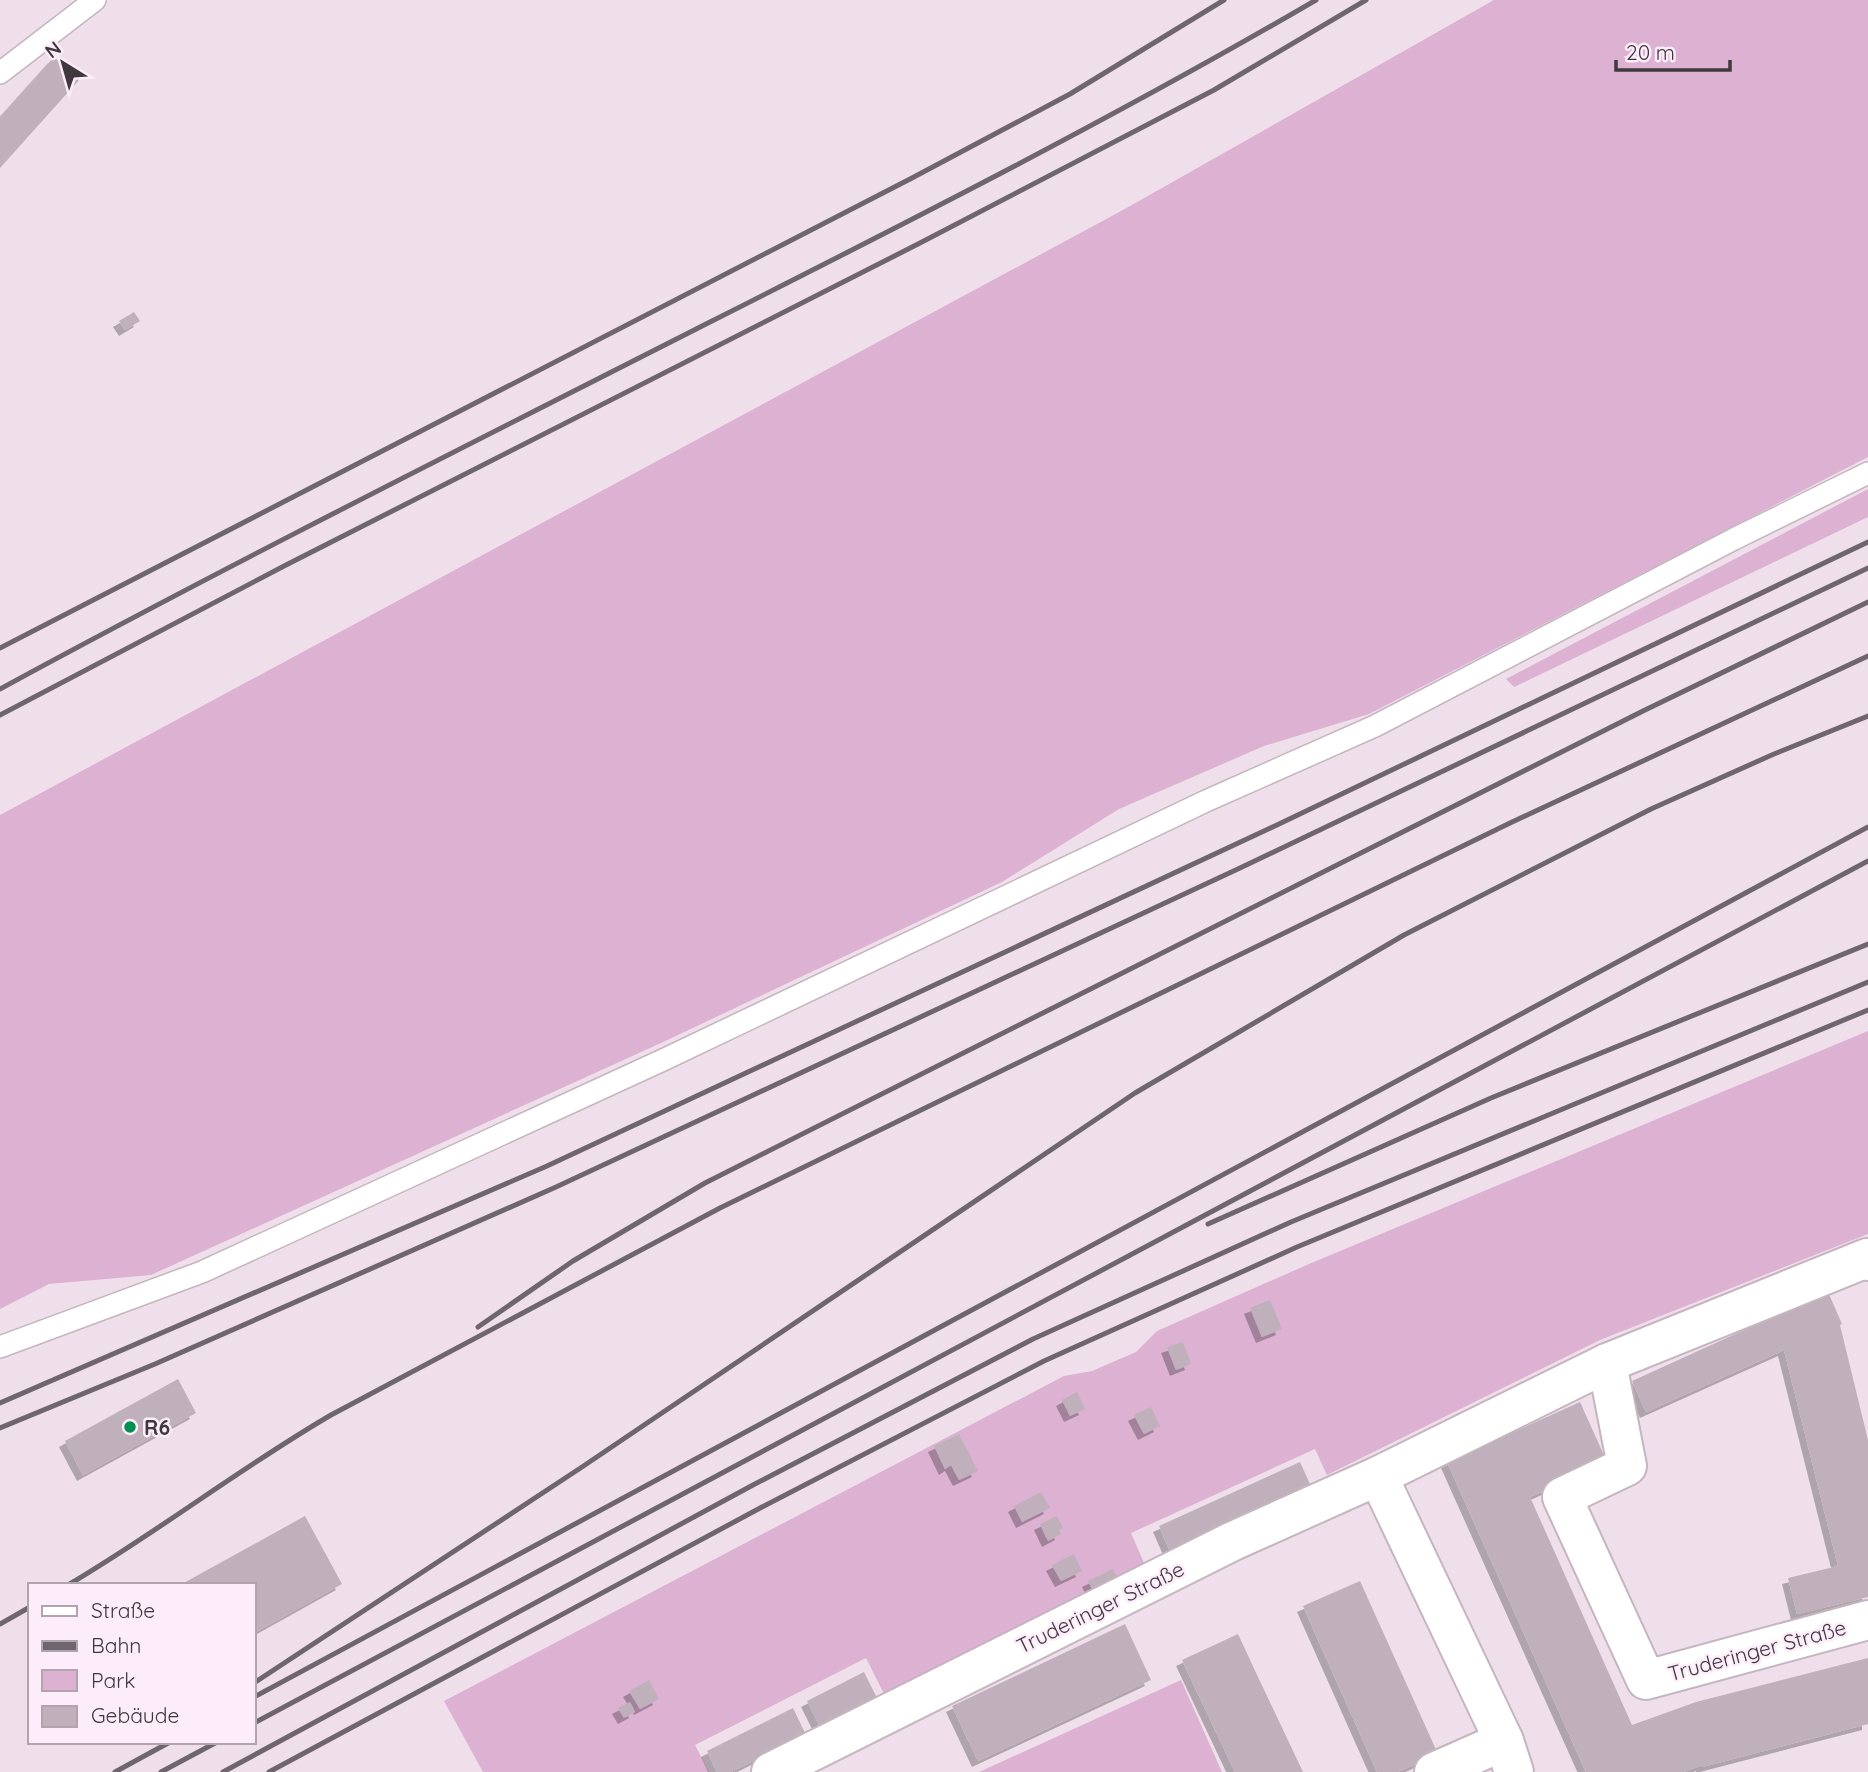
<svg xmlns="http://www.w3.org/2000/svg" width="1868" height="1772" viewBox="0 0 1868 1772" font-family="Quicksand,sans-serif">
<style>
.green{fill:#dcb1d2}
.building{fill:#bfb0bb;filter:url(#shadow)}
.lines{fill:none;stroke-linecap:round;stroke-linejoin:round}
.lane-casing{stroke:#c5b5c1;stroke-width:24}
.street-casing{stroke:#c5b5c1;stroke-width:42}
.lane{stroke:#fff;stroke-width:21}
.street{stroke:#fff;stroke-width:38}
.rail{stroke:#6e666c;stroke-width:5}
.poi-dot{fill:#009050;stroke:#fdecf9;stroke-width:2.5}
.labels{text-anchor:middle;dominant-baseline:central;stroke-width:5;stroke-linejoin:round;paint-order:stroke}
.poi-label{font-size:21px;font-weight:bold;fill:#3f393e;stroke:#fdecf9;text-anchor:start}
.street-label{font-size:21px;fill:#3f393e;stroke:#fdecf9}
</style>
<defs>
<filter id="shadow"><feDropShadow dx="-6" dy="6" stdDeviation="0" flood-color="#0004"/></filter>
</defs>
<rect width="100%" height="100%" fill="#efdfeb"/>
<!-- green -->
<g class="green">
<path d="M1494,0H1868V457L1369,714L1264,746L1119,809L1002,882L661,1043L151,1275L49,1284L0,1309V815L1123,210Z"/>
<path d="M1868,489V517L1514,687L1506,679Z"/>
<path d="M1868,1031V1234L1600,1340L1327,1475L1315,1449L1131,1533L1148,1572L886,1698L866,1658L695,1745L709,1772H483L444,1701L1064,1376L1092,1371L1136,1352L1157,1331L1309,1264Z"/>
<path d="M1181,1680L1222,1772H979Z"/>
</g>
<!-- building -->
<g class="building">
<path d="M54,57L79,80L0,168V117Z"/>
<path d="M134,312L140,321L125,330L119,321Z"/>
<path d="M1828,1292L1842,1324L1840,1325L1868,1440V1597L1797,1614L1788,1578L1838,1566L1784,1350L1646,1412L1632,1381Z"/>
<path d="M1270,1300L1282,1329L1262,1337L1250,1308Z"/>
<path d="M1183,1342L1191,1364L1176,1370L1167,1347Z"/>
<path d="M178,1379L196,1413L83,1475L65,1441Z"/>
<path d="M1077,1392L1085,1409L1070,1416L1062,1400Z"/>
<path d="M1580,1402L1607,1462L1530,1497L1632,1725L1696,1702L1868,1658V1724L1702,1767V1765L1683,1772H1586L1447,1462Z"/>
<path d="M1151,1407L1160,1426L1144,1434L1134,1415Z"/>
<path d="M959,1434L978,1471L959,1480L951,1465L945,1469L934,1446Z"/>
<path d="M1300,1462L1314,1493L1173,1558L1159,1526Z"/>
<path d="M1041,1492L1050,1508L1022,1522L1014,1506Z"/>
<path d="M305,1516L342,1584L254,1633V1585H180Z"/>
<path d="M1057,1516L1063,1528L1059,1530L1061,1534L1048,1541L1040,1524Z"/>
<path d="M1074,1554L1082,1571L1061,1581L1052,1565Z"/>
<path d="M1113,1569L1120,1583L1095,1595L1088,1581Z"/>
<path d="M1360,1581L1438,1754L1398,1772H1377L1303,1606Z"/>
<path d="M1125,1624L1151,1680L978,1761L952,1706Z"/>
<path d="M1238,1634L1258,1677L1303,1772H1235L1182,1660Z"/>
<path d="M864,1672L877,1698L820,1727L807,1701Z"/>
<path d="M649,1680L659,1699L640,1709L629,1691Z"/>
<path d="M630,1702L635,1712L624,1718L618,1708Z"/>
<path d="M793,1708L806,1735L731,1772H717L707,1751Z"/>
</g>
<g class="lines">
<!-- lane casing -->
<g class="lane-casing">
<g id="lane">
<path d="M0,73L95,0"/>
<path d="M0,1347L202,1272L663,1060L1206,801L1375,726L1734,539L1868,473"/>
</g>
</g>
<!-- street casing -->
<g class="street-casing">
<g id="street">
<path d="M1607,1363L1627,1466L1562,1497L1646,1680L1868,1620"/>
<path d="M1378,1476L1504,1741L1514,1772"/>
<path d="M771,1772L1233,1541L1378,1476L1607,1363L1867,1258L1868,1261"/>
<path d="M1434,1772L1504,1741"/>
</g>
</g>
<!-- lane -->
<use href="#lane" class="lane"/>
<!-- street -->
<use href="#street" class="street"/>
<!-- rail -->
<g class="rail">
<path d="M0,648L912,178L1070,94L1224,0"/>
<path d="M0,689C234,562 472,443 710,322C914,219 1119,115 1316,0"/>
<path d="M0,715L286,565L920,243L1214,90L1366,0"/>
<path d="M1208,1224L1491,1098L1868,944"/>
<path d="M478,1327L573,1261L705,1183L1643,711L1868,602"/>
<path d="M0,1403L547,1166L1279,824L1868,542"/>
<path d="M0,1428L155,1364L556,1187L1240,868L1868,568"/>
<path d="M68,1585C158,1532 240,1468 331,1415L720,1208L1510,823L1868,656"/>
<path d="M0,1624L30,1607"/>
<path d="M254,1683L582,1467L1135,1093L1404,935L1651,809L1774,754L1868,716"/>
<path d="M254,1697L1868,827"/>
<path d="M254,1723L1868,861"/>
<path d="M115,1772L170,1742"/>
<path d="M161,1772L217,1742"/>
<path d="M223,1772L753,1485L1033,1339L1291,1222L1868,982"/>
<path d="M269,1772L762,1507L1044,1361L1297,1247L1868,1010"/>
</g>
</g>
<!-- markers -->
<circle class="poi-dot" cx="130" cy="1427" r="7"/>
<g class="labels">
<!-- poi labels -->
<g class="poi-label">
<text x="144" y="1427">R6</text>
</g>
<!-- street labels -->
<g class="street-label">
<text transform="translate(1100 1607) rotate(-26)">Truderinger Straße</text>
<text transform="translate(1757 1650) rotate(-15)">Truderinger Straße</text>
</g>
</g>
<!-- legend -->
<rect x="28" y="1583" width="228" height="161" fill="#fdecf9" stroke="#b1a4ae" stroke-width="2"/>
<rect x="42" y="1606" width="35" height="10" fill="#ffffff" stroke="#b1a4ae" stroke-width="2"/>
<text x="91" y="1618" font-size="21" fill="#3f393e">Straße</text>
<rect x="42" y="1641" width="35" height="10" fill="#6e666c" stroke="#b1a4ae" stroke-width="2"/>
<text x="91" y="1653" font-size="21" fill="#3f393e">Bahn</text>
<rect x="42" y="1670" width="35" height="21" fill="#dcb1d2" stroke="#b1a4ae" stroke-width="2"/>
<text x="91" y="1688" font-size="21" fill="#3f393e">Park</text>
<rect x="42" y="1706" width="35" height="21" fill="#bfb0bb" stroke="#b1a4ae" stroke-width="2"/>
<text x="91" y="1723" font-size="21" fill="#3f393e">Gebäude</text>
<!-- north arrow -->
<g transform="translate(63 63) rotate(323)" stroke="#fdecf9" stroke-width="5" paint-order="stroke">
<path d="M0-5L12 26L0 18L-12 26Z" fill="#3f393e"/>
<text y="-10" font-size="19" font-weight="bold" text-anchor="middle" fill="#3f393e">N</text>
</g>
<!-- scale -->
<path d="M1616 60v10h114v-10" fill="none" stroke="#3f393e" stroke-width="3.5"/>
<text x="1626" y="60" font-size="21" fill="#3f393e" stroke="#fdecf9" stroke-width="5" paint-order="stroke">20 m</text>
</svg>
